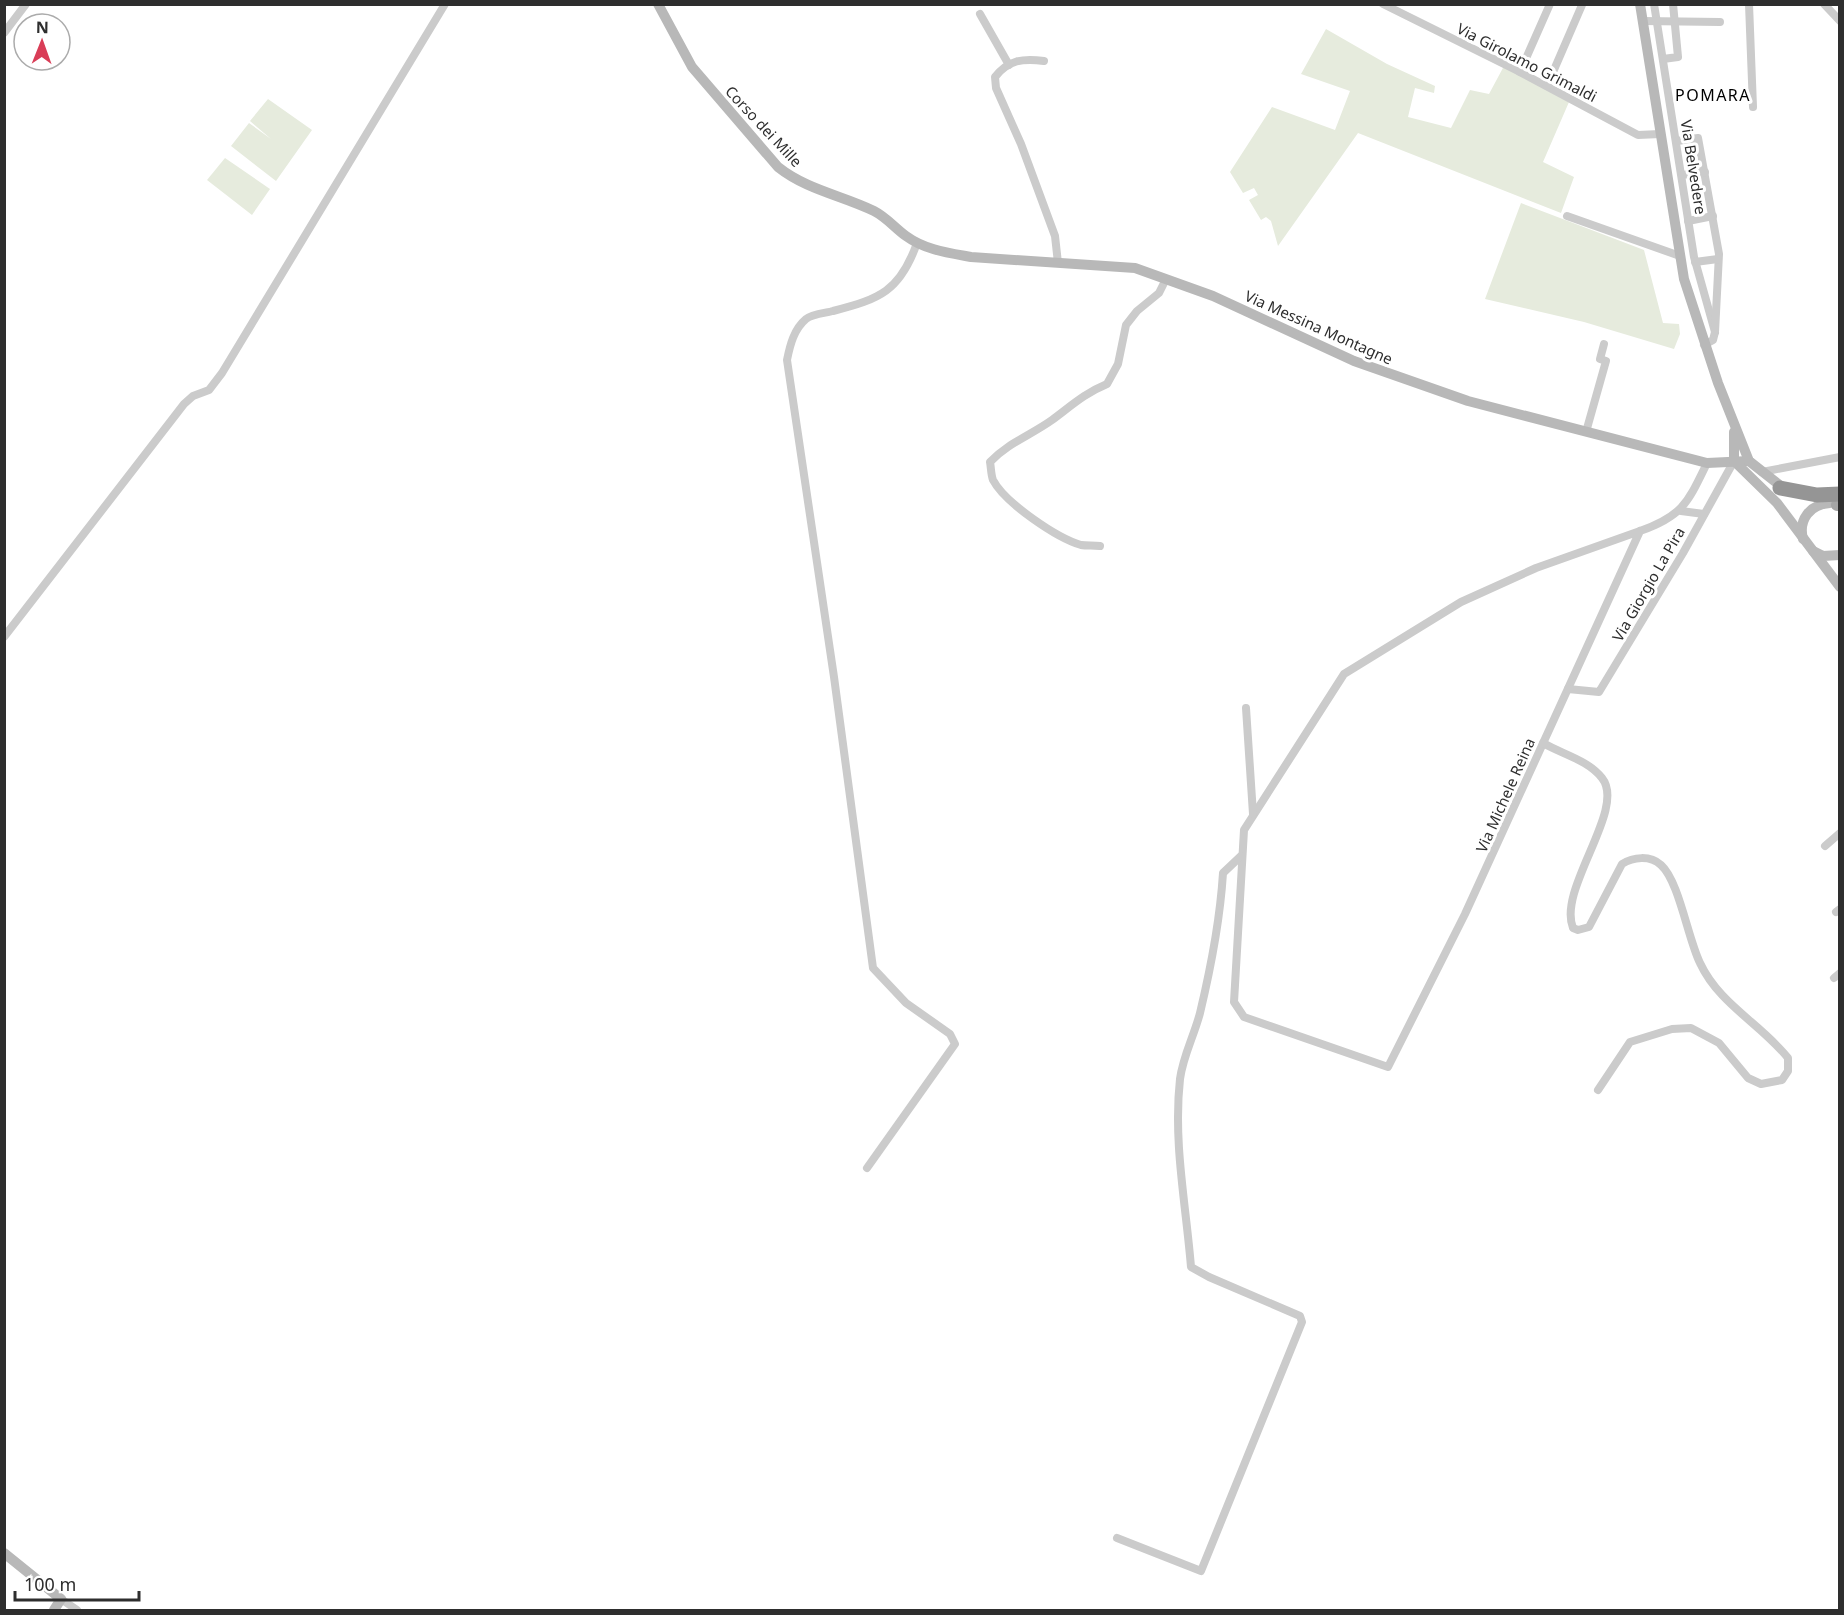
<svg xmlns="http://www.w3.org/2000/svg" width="1844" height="1615" viewBox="0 0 1844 1615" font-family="'Noto Sans',sans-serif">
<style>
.green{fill:#e6ebdd}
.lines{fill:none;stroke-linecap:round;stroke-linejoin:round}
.street{stroke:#cbcbcb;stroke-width:8}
.secondary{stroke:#b8b8b8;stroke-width:10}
.primary{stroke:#a6a6a6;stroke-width:12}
.highway{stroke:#959595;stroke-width:15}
.labels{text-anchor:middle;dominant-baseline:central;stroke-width:6;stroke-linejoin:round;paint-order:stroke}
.street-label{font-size:15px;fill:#2e2e2e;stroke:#fff}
.neighbourhood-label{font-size:16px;letter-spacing:1.5px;fill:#000;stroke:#fff}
</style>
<rect width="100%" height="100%" fill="#fff"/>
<!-- green -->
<g class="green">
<path d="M1326,29L1387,64L1435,86L1434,93L1415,88L1408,117L1451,128L1470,90L1489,94L1504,66L1569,102L1543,162L1574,177L1561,213L1358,133L1278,246L1271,221L1266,217L1261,220L1249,200L1258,195L1254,188L1243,193L1230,172L1272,107L1335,130L1350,91L1301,74Z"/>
<path d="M268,99L312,130L276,181L231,146L249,123L271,139L250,121Z"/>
<path d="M225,158L270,189L252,215L207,180Z"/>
<path d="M1521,203L1644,250L1663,323L1679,324L1680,334L1674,349L1584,322L1485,299Z"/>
</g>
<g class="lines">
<!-- street -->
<g class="street">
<path d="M1383,4L1516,70L1638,135L1660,134"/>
<path d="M1654,4L1694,257L1715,332"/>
<path d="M1749,4L1753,107"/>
<path d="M1824,4L1840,21"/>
<path d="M980,14L1009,65"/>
<path d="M1643,21L1720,22"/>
<path d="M4,33L26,4"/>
<path d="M1663,59L1678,57L1673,4"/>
<path d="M1044,61C1023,58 1008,60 995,77L996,88L1021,144L1055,236L1058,263"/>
<path d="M1520,72L1550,4"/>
<path d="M1547,86L1582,5"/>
<path d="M1677,141L1698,138L1719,254L1715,332L1713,340L1704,345"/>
<path d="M1682,175L1705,172"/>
<path d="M1567,216L1680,256"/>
<path d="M1688,221L1713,216"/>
<path d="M1695,262L1718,259"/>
<path d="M1586,432L1606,361L1600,359L1604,344"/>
<path d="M1762,472L1840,457"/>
<path d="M1681,511L1704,514"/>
<path d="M1640,531L1465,914L1388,1067L1244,1017L1234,1002L1244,830L1344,674L1461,602L1536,568L1640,531C1683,516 1688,502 1707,463"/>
<path d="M1100,546C1094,545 1087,546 1081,545C1057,538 1005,503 993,480C991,475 991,467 990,462C1008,443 1031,435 1052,420C1071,406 1085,393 1107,384L1118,364L1126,325L1137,311L1159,293L1166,279"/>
<path d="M4,637L184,404L193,396L209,390L222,373L445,4"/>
<path d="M1568,689L1599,692L1683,553L1734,461"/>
<path d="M1246,708L1253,814"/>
<path d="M1543,743C1562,754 1588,760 1602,778C1627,809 1557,889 1573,928L1578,930L1589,927L1622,864C1633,857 1650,855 1661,865C1679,881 1688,939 1700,963C1719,1004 1761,1024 1788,1058V1071L1782,1080L1761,1084L1748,1078L1719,1043L1691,1028L1672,1029L1630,1042L1598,1090"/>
<path d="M1825,846L1840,833"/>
<path d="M1836,912L1840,909"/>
<path d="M1834,978L1840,973"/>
<path d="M867,1168L955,1044L950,1034L906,1003L873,968L834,677L787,360C790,345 794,329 806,319C812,314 826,313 833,311C880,299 900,291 917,243"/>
<path d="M1117,1538L1201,1571L1302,1322L1300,1316L1209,1277L1191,1267C1186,1205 1173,1142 1180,1079C1183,1056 1194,1036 1200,1013C1211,967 1220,921 1223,873L1241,856"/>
<path d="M61,1599L77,1610"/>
</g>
<!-- secondary -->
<g class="secondary">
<path d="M658,4L692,67L778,167C807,190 841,195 874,211C886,217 895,228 906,236C925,250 949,253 971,257L1135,268L1213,296L1354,361L1468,401L1707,463L1749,461"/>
<path d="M1640,4L1684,279L1718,383L1749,461L1786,490"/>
<path d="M1734,432V461L1777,503L1840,587"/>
<path d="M1803,539C1798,520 1810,504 1830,503"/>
<path d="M1813,551L1823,556L1840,555"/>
<path d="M4,1553L61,1599L54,1610"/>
</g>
<!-- primary -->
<path class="primary" d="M1837,505L1840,504"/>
<!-- highway -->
<path class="highway" d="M1780,488L1817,495L1840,494"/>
</g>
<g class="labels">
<!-- street labels -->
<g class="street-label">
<text transform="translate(1527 62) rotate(27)">Via Girolamo Grimaldi</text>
<text transform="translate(764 126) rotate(47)">Corso dei Mille</text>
<text transform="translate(1694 167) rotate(81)">Via Belvedere</text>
<text transform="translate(1319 327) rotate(24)">Via Messina Montagne</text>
<text transform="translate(1648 584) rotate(-60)">Via Giorgio La Pira</text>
<text transform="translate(1505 795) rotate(-66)">Via Michele Reina</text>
</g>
<!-- neighbourhood labels -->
<g class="neighbourhood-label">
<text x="1713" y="95">POMARA</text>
</g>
</g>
<!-- border -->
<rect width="1844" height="1615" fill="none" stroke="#2e2e2e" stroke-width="12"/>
<!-- north arrow -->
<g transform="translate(42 42) rotate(1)"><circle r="28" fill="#ffffff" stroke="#ababab" stroke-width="1.5"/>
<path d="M0-4.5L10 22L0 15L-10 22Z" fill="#d93d57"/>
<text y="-9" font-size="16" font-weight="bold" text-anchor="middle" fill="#2e2e2e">N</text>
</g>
<!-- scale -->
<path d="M15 1591v9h124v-9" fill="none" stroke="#2e2e2e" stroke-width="3"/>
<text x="24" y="1591" font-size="18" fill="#2e2e2e" stroke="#ffffff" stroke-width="4.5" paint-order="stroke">100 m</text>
</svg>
